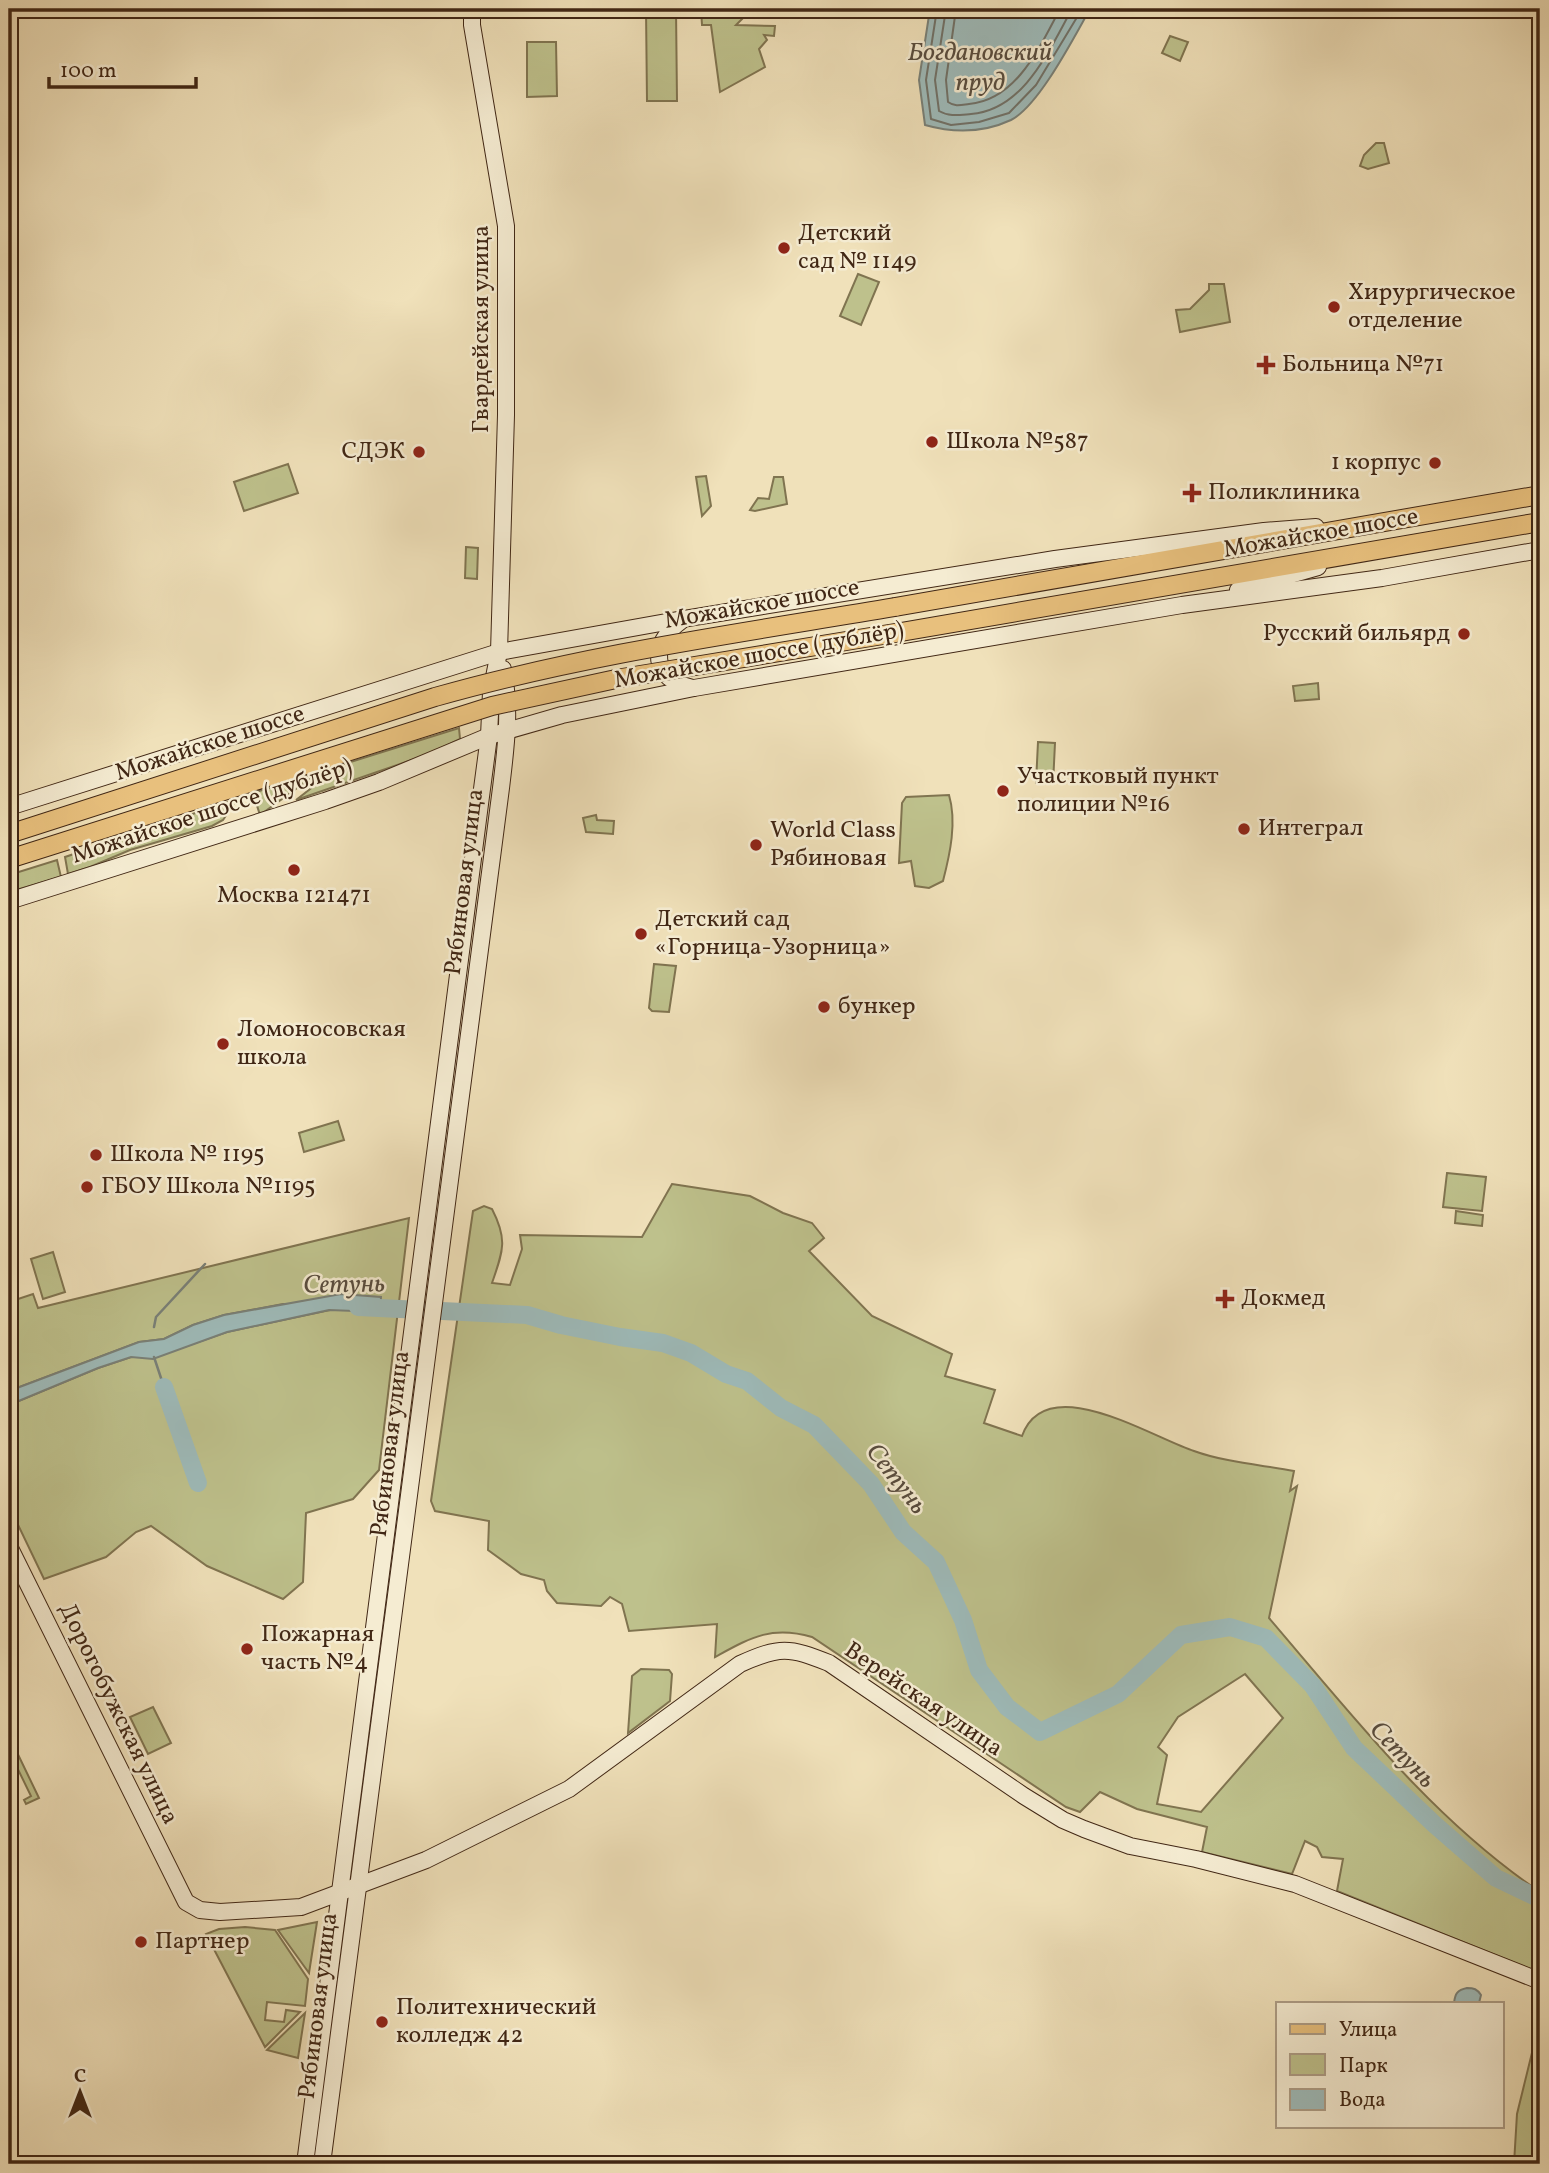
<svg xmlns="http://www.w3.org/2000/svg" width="1549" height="2173" viewBox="0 0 1549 2173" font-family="Vollkorn,serif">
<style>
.green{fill:#bec18c;stroke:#807450;stroke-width:2;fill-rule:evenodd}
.water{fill:#9ebbba;stroke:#798078;stroke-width:2}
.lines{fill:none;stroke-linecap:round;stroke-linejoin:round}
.shore{stroke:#707168;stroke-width:2}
.stream{stroke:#798078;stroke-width:2.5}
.river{stroke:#9ebbba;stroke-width:18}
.secondary-casing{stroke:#412715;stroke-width:18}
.primary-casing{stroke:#412715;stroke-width:20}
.secondary{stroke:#f5ecd2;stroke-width:16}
.primary{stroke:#e8c07d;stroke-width:18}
.primary-bridge-casing{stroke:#412715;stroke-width:20;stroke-linecap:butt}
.primary-bridge{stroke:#e8c07d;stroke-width:18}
.poi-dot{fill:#8f2418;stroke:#f5ecd2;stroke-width:2.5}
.labels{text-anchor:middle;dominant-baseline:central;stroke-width:5;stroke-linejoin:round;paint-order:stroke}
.poi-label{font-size:24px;fill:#412715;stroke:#f5ecd2;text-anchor:start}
.street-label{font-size:24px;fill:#412715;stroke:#f5ecd2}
.water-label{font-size:26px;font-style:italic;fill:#584c3e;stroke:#f5ecd2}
</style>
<rect width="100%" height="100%" fill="#f0e1ba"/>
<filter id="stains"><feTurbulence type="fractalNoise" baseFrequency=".00286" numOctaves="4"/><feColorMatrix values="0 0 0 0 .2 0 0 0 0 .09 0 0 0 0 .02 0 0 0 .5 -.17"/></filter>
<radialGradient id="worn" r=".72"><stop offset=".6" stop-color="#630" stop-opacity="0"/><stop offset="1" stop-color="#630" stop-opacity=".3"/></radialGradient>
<!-- green -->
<g class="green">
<path d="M646,9H676L677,101H647Z"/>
<path d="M701,9H750V12L743,11V18L736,25L775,26L774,36L764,35L767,40L759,49L765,67L720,92L711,25H702Z"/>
<path d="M1170,36L1188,42L1180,61L1162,53Z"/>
<path d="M527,42H556L557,96L527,97Z"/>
<path d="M1376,143H1384L1389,163L1368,169L1360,166L1364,155Z"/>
<path d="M858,274L879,282L861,325L840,316Z"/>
<path d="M1209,284H1224L1230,322L1180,332L1176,310L1190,309L1209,290Z"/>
<path d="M288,464L298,493L244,511L234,482Z"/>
<path d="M706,476L711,506L702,516L696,477Z"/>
<path d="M774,477H783L787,504L755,511L750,510L758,498L769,499Z"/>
<path d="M466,547L478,548L477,579L465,578Z"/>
<path d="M1318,683L1319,699L1295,701L1293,686Z"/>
<path d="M459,728L460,739L429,754L296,800L341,765Z"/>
<path d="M1038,742L1055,743L1053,784L1036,783Z"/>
<path d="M319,772L260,815L253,793Z"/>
<path d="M949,795C957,822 950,854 943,881L929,888L915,886L911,861L899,863L902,803L906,797Z"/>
<path d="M237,799L223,820L212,826L130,850L90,867L68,874L65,857Z"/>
<path d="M596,815L597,820L614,821L613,834L586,832L583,818Z"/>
<path d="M57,860L61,877L9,892V875Z"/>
<path d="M654,964L676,966L669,1012L652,1011L649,1008Z"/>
<path d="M338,1121L344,1140L304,1152L299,1133Z"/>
<path d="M1447,1173L1486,1177L1482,1211L1443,1207Z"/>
<path d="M672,1184L750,1196L783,1213L812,1223L824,1238L809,1251L872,1316L952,1354L945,1376L995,1390L984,1423L1022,1436C1046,1369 1151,1437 1194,1451C1224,1462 1262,1465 1294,1471L1290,1491L1297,1486L1269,1618C1353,1716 1432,1819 1540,1892V1973L1337,1891L1343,1859L1322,1857L1317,1847L1305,1841L1292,1874L1202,1852L1207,1827L1137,1809L1100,1792L1080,1812L1066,1807L812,1637C771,1625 750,1638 715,1657L717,1624L629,1631L622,1604L610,1597L601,1606L557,1603L547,1591L544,1580L521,1574L488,1550L489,1521L435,1511L431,1501L473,1211L484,1206L492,1209C508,1240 503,1251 492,1283L510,1285L522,1249L520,1235L642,1237ZM1245,1674L1283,1718L1201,1812L1157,1804L1167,1755L1158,1747L1178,1717Z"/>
<path d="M1456,1211L1483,1215L1482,1226L1455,1223Z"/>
<path d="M409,1218L379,1470L353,1499L306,1513L303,1582L283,1599L207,1566L151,1526L136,1532L106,1557L44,1579L9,1506V1405L98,1368L131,1357H155L227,1332L330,1310L283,1304L224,1315L193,1325L164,1339L139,1342L9,1391V1302L33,1294L38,1308Z"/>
<path d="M53,1252L65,1292L43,1299L31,1259Z"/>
<path d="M641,1669L669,1670L672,1674L670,1701L628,1733L632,1676Z"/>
<path d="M153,1707L171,1743L148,1754L130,1717Z"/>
<path d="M12,1742L39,1798L26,1804L24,1800L31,1796L9,1751V1744Z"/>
<path d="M317,1922L309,1973L278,1930Z"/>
<path d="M245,1927L275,1930L308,1979L305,2006L267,2002L265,2020L284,2022L286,2010L300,2012L265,2047L206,1934L219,1929Z"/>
<path d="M305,2013L298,2058L267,2050Z"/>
<path d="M1540,2020V2164H1514L1517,2114Z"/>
</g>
<!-- water -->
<g class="water">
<path d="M930,9H1090C1074,37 1039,106 1011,120C983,133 953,133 925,125L919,80Z"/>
<path d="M341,1294L381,1297L380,1312L329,1310L227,1332L153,1359L131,1357L98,1368L9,1405V1391L139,1342L164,1339L193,1325L224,1315Z"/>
<path d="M1467,1988C1474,1988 1477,1989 1481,1995L1479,2003H1454C1455,1994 1457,1990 1467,1988Z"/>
</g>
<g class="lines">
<!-- shore -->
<g class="shore">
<path d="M937,9L926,80L931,119L951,125L979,122L1009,113L1036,85L1082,9"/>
<path d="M946,9L935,80L939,111C949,117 959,115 971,114C1024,110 1049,50 1072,9"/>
<path d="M956,9L946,80L948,102C955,107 961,105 969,104C1017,100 1040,46 1060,9"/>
</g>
<!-- stream -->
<g class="stream">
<path d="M154,1327L156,1317L205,1264"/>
<path d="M154,1357L164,1387"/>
</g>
<!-- river -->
<g class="river">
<path d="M358,1307L527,1315L561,1325L620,1337L663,1343L691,1353L726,1374L747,1381L781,1408L814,1425L871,1484L903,1532L936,1562L963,1620L979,1670L1007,1707L1040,1732L1118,1694L1181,1635L1230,1627L1266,1638L1313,1686L1354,1748L1434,1824L1496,1878L1540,1899"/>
<path d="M164,1387L198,1483"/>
</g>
<!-- secondary casing -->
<g class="secondary-casing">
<g id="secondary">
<path d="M1238,590L1318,567"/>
<path d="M681,621C649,644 651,680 693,688"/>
<path d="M9,807L499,652L683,619L1055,559L1264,531L1316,527"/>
<path d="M9,901L325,801L379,782L489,736L562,715L694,688L1182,605L1382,578L1540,550"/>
<path d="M9,1546L186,1902L200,1910L220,1912L301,1907L426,1860L569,1789L740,1664C780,1646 789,1647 829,1663L1024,1796L1063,1820L1084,1829L1130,1846L1196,1859L1295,1884L1540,1981"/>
<path d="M305,2164L480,804L489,736L491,692L499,652L506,415V226L472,25V9"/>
<path d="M322,2164L501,788C506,747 511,709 503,669"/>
</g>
</g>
<!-- primary casing -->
<g class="primary-casing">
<g id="primary">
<path d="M895,607L1540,495"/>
<path d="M901,632L1540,522"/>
</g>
</g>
<!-- secondary -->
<use href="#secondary" class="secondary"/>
<!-- primary -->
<use href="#primary" class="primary"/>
<!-- primary-bridge casing -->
<g class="primary-bridge-casing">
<g id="primary-bridge">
<path d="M9,834L435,697C586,654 741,633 895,607"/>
<path d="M9,859L492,706L616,679L901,632"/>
</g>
</g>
<!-- primary-bridge -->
<use href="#primary-bridge" class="primary-bridge"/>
</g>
<!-- markers -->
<g class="poi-dot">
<circle cx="784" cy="248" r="7"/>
<circle cx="1334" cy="307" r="7"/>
<path d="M1262.5 354.5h7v7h7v7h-7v7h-7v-7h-7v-7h7z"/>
<circle cx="932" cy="442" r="7"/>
<circle cx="419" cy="452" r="7"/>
<circle cx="1435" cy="463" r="7"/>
<path d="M1188.5 482.5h7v7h7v7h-7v7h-7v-7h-7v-7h7z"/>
<circle cx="1464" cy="634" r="7"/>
<circle cx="1003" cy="791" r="7"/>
<circle cx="1244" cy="829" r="7"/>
<circle cx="756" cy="845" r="7"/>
<circle cx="294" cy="870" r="7"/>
<circle cx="641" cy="934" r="7"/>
<circle cx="824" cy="1007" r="7"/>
<circle cx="223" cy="1044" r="7"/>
<circle cx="96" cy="1155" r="7"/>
<circle cx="87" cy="1187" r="7"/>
<path d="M1221.5 1288.5h7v7h7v7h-7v7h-7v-7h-7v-7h7z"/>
<circle cx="247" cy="1649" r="7"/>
<circle cx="141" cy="1942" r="7"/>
<circle cx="382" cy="2022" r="7"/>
</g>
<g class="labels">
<!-- poi labels -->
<g class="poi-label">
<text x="798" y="234">Детский<tspan x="798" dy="28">сад № 1149</tspan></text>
<text x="1348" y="293">Хирургическое<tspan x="1348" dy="28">отделение</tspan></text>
<text x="1282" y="365">Больница №71</text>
<text x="946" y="442">Школа №587</text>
<text x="405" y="452" text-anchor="end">СДЭК</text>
<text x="1421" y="463" text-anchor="end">1 корпус</text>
<text x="1208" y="493">Поликлиника</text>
<text x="1450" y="634" text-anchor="end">Русский бильярд</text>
<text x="1017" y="777">Участковый пункт<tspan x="1017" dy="28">полиции №16</tspan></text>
<text x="1258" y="829">Интеграл</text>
<text x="770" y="831">World Class<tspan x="770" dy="28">Рябиновая</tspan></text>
<text x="294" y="896" text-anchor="middle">Москва 121471</text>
<text x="655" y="920">Детский сад<tspan x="655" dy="28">«Горница-Узорница»</tspan></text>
<text x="838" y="1007">бункер</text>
<text x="237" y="1030">Ломоносовская<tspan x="237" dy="28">школа</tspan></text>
<text x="110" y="1155">Школа № 1195</text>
<text x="101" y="1187">ГБОУ Школа №1195</text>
<text x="1241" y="1299">Докмед</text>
<text x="261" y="1635">Пожарная<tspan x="261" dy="28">часть №4</tspan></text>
<text x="155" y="1942">Партнер</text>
<text x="396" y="2008">Политехнический<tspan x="396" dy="28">колледж 42</tspan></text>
</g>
<!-- street labels -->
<g class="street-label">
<text transform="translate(482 329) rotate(-90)">Гвардейская улица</text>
<text transform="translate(1321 534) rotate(-10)">Можайское шоссе</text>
<text transform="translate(762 605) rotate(-10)">Можайское шоссе</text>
<text transform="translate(759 656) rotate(-10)">Можайское шоссе (дублёр)</text>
<text transform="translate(210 744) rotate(-18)">Можайское шоссе</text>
<text transform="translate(212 812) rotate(-18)">Можайское шоссе (дублёр)</text>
<text transform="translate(465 882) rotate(-83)">Рябиновая улица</text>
<text transform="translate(391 1444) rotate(-83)">Рябиновая улица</text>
<text transform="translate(923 1700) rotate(34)">Верейская улица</text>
<text transform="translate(118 1714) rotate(64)">Дорогобужская улица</text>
<text transform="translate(319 2006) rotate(-83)">Рябиновая улица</text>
</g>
<!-- water labels -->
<g class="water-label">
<text x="980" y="53">Богдановский<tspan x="980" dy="30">пруд</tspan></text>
<text transform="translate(344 1285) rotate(-1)">Сетунь</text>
<text transform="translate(896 1479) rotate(52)">Сетунь</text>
<text transform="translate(1402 1755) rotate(46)">Сетунь</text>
</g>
</g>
<!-- margin -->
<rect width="1549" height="2173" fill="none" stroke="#f0e1ba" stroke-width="35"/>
<rect x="10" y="10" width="1528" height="2152" fill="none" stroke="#412715" stroke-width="3.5"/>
<rect x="18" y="18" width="1514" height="2138" fill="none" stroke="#412715" stroke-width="2"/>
<!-- legend -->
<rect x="1276" y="2002" width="228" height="126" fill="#f5ecd2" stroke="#ad9d86" stroke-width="2"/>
<rect x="1290" y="2024" width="35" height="10" fill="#e8c07d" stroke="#ad9d86" stroke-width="2"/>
<text x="1339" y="2036" font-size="21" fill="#412715">Улица</text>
<rect x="1290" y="2054" width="35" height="21" fill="#bec18c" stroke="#ad9d86" stroke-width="2"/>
<text x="1339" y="2072" font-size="21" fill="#412715">Парк</text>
<rect x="1290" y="2089" width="35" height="21" fill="#9ebbba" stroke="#ad9d86" stroke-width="2"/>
<text x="1339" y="2106" font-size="21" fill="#412715">Вода</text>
<!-- north arrow -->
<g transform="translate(80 2092)" stroke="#f5ecd2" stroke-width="5" paint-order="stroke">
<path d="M0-5L12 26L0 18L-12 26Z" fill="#412715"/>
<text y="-10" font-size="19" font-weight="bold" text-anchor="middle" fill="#412715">С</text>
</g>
<!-- scale -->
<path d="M49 77v10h147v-10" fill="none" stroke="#412715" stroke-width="3.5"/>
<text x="60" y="77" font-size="21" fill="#412715" stroke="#f5ecd2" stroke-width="5" paint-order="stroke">100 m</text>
<rect width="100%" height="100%" filter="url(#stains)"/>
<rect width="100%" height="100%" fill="url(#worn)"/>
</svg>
